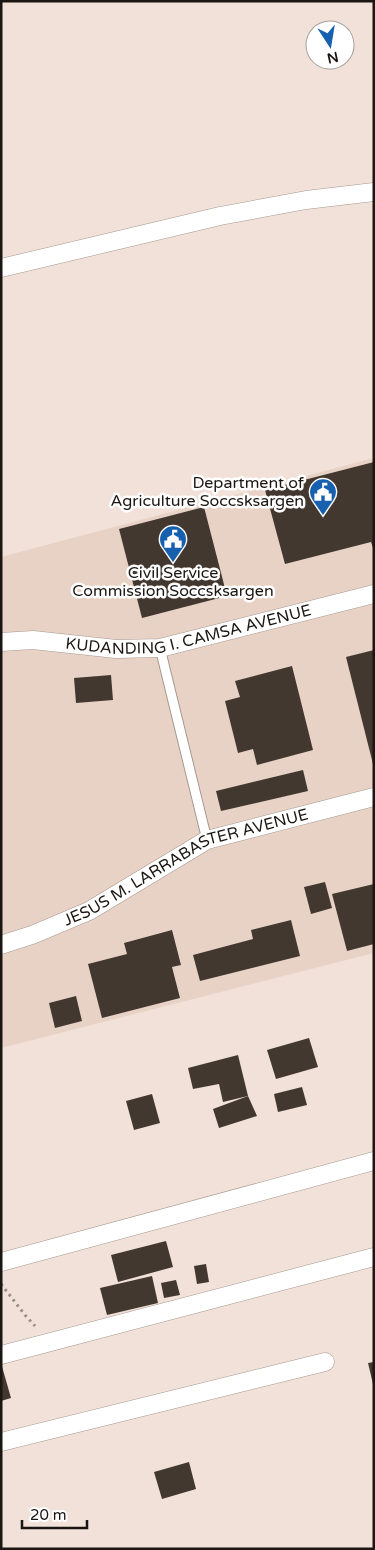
<svg xmlns="http://www.w3.org/2000/svg" width="375" height="1550" viewBox="0 0 375 1550" font-family="'Varela Round',sans-serif">
<style>
.built{fill:#e8d2c5}
.building{fill:#433830}
.lines{fill:none;stroke-linecap:round;stroke-linejoin:round}
.lane-casing{stroke:#a79990;stroke-width:11}
.street-casing{stroke:#a79990;stroke-width:19}
.path{stroke:#998d87;stroke-width:3;stroke-dasharray:2.5 4;stroke-linecap:butt}
.lane{stroke:#fff;stroke-width:9}
.street{stroke:#fff;stroke-width:18}
.labels{text-anchor:middle;dominant-baseline:central;stroke-width:5;stroke-linejoin:round;paint-order:stroke}
.poi-label{font-size:16px;fill:#1b1613;stroke:#fff;text-anchor:end}
.street-label{font-size:16px;fill:#1b1613;stroke:#fff}
</style>
<rect width="100%" height="100%" fill="#f1e1d8"/>
<!-- built -->
<path class="built" d="M374,458V953L1,1048V557Z"/>
<!-- building -->
<g class="building">
<path d="M374,462V551L371,542L285,564L265,490Z"/>
<path d="M204,507L227,596L142,618L119,529Z"/>
<path d="M374,650V764H373L346,657Z"/>
<path d="M292,666L313,750L257,765L253,749L238,753L225,701L240,697L235,681Z"/>
<path d="M111,675L113,700L76,703L74,678Z"/>
<path d="M303,770L308,791L221,811L216,791Z"/>
<path d="M325,882L332,908L311,914L304,887Z"/>
<path d="M374,884V944L347,951L332,894Z"/>
<path d="M291,920L300,956L200,981L193,955L253,939L251,930Z"/>
<path d="M172,930L181,965L172,967L180,998L102,1018L88,964L127,954L124,943Z"/>
<path d="M76,996L82,1021L55,1028L49,1003Z"/>
<path d="M309,1038L318,1067L276,1079L267,1050Z"/>
<path d="M238,1055L248,1096L257,1116L219,1128L213,1109L248,1096L223,1102L219,1084L193,1089L188,1068Z"/>
<path d="M302,1087L307,1105L278,1112L274,1094Z"/>
<path d="M152,1094L160,1123L134,1130L126,1101Z"/>
<path d="M166,1241L173,1267L118,1282L111,1255Z"/>
<path d="M206,1264L209,1282L197,1284L194,1266Z"/>
<path d="M152,1276L158,1303L107,1315L100,1288Z"/>
<path d="M176,1280L180,1295L164,1298L161,1283Z"/>
<path d="M374,1362V1384H373L368,1363Z"/>
<path d="M1,1363L11,1398L1,1401Z"/>
<path d="M189,1462L196,1489L162,1499L154,1472Z"/>
</g>
<g class="lines">
<!-- lane casing -->
<g class="lane-casing">
<path id="lane" d="M160,648L207,840"/>
</g>
<!-- street casing -->
<g class="street-casing">
<g id="street">
<path d="M1,268L220,216L306,200L374,192"/>
<path id="s1" d="M1,642L33,640L116,649L160,648L374,594"/>
<path id="s2" d="M1,945L32,935L89,911L207,840L374,797"/>
<path d="M1,1262L374,1161"/>
<path d="M1,1355L374,1257"/>
<path d="M1,1442L325,1362"/>
</g>
</g>
<!-- path -->
<path class="path" d="M1,1284L25,1315L35,1326"/>
<!-- lane -->
<use href="#lane" class="lane"/>
<!-- street -->
<use href="#street" class="street"/>
</g>
<!-- icons -->
<defs>
<g id="civic-pin" transform="scale(1.4375)"><path d="M0 17L-7.5 6A9.5 9.5 0 1 1 7.5 6Z" fill="#1760b0" stroke="#fff"/><path d="M-.6-6.5H3V-4.5H.6V-3L4-1V1h2V6H-6V1h2V-1L-.6-3ZM-1.2 2.5V6h2.4V2.5Z" fill="#fff"/></g>
</defs>
<g fill-rule="evenodd">
<use href="#civic-pin" x="323" y="492"/>
<use href="#civic-pin" x="173" y="539"/>
</g>
<g class="labels">
<!-- poi labels -->
<g class="poi-label">
<text x="304" y="483">Department of<tspan x="304" dy="18">Agriculture Soccsksargen</tspan></text>
<text x="173" y="573" text-anchor="middle">Civil Service<tspan x="173" dy="18">Commission Soccsksargen</tspan></text>
</g>
<!-- street labels -->
<g class="street-label">
<text stroke="none"><textPath href="#s1" startOffset="190">KUDANDING I. CAMSA AVENUE</textPath></text>
<text stroke="none"><textPath href="#s2" startOffset="202">JESUS M. LARRABASTER AVENUE</textPath></text>
</g>
</g>
<!-- border -->
<rect width="375" height="1550" fill="none" stroke="#1b1613" stroke-width="5"/>
<!-- north arrow -->
<g transform="translate(330 45) rotate(168)"><circle r="24" fill="#ffffff" stroke="#a4a2a1"/>
<path d="M0-4L9 19L0 12L-9 19Z" fill="#1760b0"/>
<text y="-8" font-size="14" font-weight="bold" text-anchor="middle" fill="#1b1613">N</text>
</g>
<!-- scale -->
<path d="M22 1520v8h65v-8" fill="none" stroke="#1b1613" stroke-width="2.5"/>
<text x="30" y="1520" font-size="15" fill="#1b1613" stroke="#ffffff" stroke-width="4" paint-order="stroke">20 m</text>
</svg>
